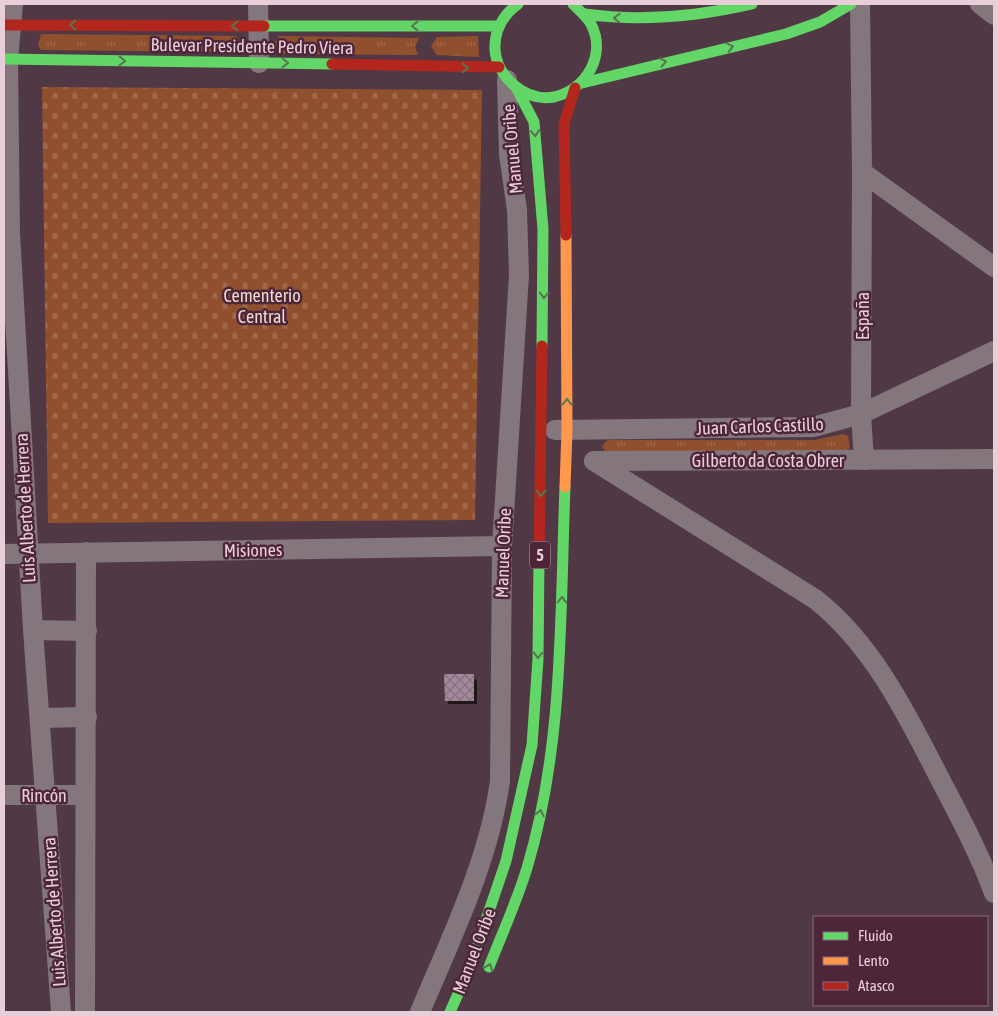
<svg xmlns="http://www.w3.org/2000/svg" width="998" height="1016" viewBox="0 0 998 1016" font-family="'Asap Condensed',sans-serif">
<style>
.grass{fill:url(#grass-tufts)}
.cemetery{fill:url(#cemetery-stones)}
.building{fill:url(#building-cross-hatch);filter:url(#shadow)}
.lines{fill:none;stroke-linecap:round;stroke-linejoin:round}
.street{stroke:#83767c;stroke-width:20}
.fast{stroke:#63d668;stroke-width:11}
.slow{stroke:#ff974d;stroke-width:11}
.jam{stroke:#b3261e;stroke-width:11}
.oneway{stroke:#57754f}
.labels{text-anchor:middle;dominant-baseline:central;stroke-width:5;stroke-linejoin:round;paint-order:stroke}
.shield{fill:#4e263a;stroke:#ba9ca9;stroke-width:1}
.shield-label{font-size:16px;font-weight:bold;fill:#e8ced9}
.street-label{font-size:18px;fill:#e8ced9;stroke:#4e263a}
.park-label{font-size:18px;fill:#efd9cd;stroke:#4e263a}
</style>
<defs>
<pattern id="grass-tufts" width="24" height="20" patternUnits="userSpaceOnUse" patternTransform="scale(1.25)"><rect width="24" height="20" fill="#91502d"/><path d="M3 7l-1-3M5 7V3M7 7l1-3M15 17l-1-3M17 17v-4M19 17l1-3" fill="none" stroke="#a0684b"/></pattern>
<pattern id="cemetery-stones" width="16" height="16" patternUnits="userSpaceOnUse" patternTransform="scale(1.25)"><rect width="16" height="16" fill="#91502d"/><path d="M2 7V4a2 2 0 0 1 4 0v3zM10 15v-3a2 2 0 0 1 4 0v3z" fill="#a0684b"/></pattern>
<pattern id="building-cross-hatch" width="8" height="8" patternUnits="userSpaceOnUse" patternTransform="scale(1.25)"><rect width="8" height="8" fill="#a1899b"/><path d="M0 0l8 8M0 8l8-8" fill="none" stroke="#867280"/></pattern>
<filter id="shadow"><feDropShadow dx="3" dy="5.5" stdDeviation="0" flood-color="#0009"/></filter>
</defs>
<rect width="100%" height="100%" fill="#503945"/>
<!-- grass -->
<g class="grass">
<path d="M41,34L236,36L240,42L239,48L234,52L41,50L38,45Z"/>
<path d="M279,36L419,38L415,47L418,55L279,54L273,45Z"/>
<path d="M478,36L479,57L437,55L431,46L437,37Z"/>
<path d="M843,434L848,436L850,448L845,452L606,453L602,447L606,441L610,440H815Z"/>
</g>
<!-- cemetery -->
<path class="cemetery" d="M42,87L482,90L475,520L48,523Z"/>
<!-- building -->
<path class="building" d="M444,674H474V701H445Z"/>
<g class="lines">
<!-- street -->
<g class="street">
<path d="M13,4L8,60L10,233L33,630L61,1012"/>
<path d="M258,4L259,63"/>
<path d="M860,4L862,172L861,414L864,460"/>
<path d="M980,4L994,15"/>
<path d="M862,172L994,267"/>
<path d="M555,430L813,427L861,414L994,351"/>
<path d="M594,461L815,599C873,644 909,718 942,783C961,819 980,855 994,893"/>
<path d="M594,461L994,459"/>
<path d="M4,554L502,546"/>
<path d="M33,630L87,631"/>
<path d="M41,718L87,717"/>
<path d="M4,795H84"/>
<path d="M85,1012L86,552"/>
<path d="M420,1012C451,938 489,861 500,781L502,546L519,275L517,210L509,154L507,80"/>
</g>
<!-- fast -->
<g class="fast">
<path d="M518,4C503,15 494,31 495,50C497,77 525,102 554,97C586,90 607,55 591,24C587,17 579,10 573,4"/>
<path d="M585,14C642,22 696,17 752,4"/>
<path d="M264,26H499"/>
<path d="M4,59L332,64"/>
<path d="M582,83L786,34L820,22L851,4"/>
<path d="M517,89L534,122L543,229L542,346"/>
<path d="M489,967C502,934 517,901 527,868C564,745 560,614 565,487"/>
<path d="M450,1012L470,967L506,861L532,745L538,659L539,559"/>
</g>
<!-- slow -->
<path class="slow" d="M565,487L567,430L566,235"/>
<!-- jam -->
<g class="jam">
<path d="M4,25L264,26"/>
<path d="M332,64L499,67"/>
<path d="M566,235L564,124L575,88"/>
<path d="M539,559L542,346"/>
</g>
</g>
<!-- one-way arrows -->
<defs><path id="oneway-chevron" d="M-2-3.5L2.5 0L-2 3.5" fill="none" stroke-width="1.6" stroke-linecap="round" stroke-linejoin="round" transform="scale(1.25)"/></defs>
<g class="oneway">
<use href="#oneway-chevron" transform="translate(617 18) rotate(-178)"/>
<use href="#oneway-chevron" transform="translate(73 25) rotate(-180)"/>
<use href="#oneway-chevron" transform="translate(235 26) rotate(-180)"/>
<use href="#oneway-chevron" transform="translate(415 26) rotate(180)"/>
<use href="#oneway-chevron" transform="translate(730 47) rotate(-13)"/>
<use href="#oneway-chevron" transform="translate(122 61) rotate(1)"/>
<use href="#oneway-chevron" transform="translate(663 62) rotate(-12)"/>
<use href="#oneway-chevron" transform="translate(285 63) rotate(1)"/>
<use href="#oneway-chevron" transform="translate(465 68) rotate(2)"/>
<use href="#oneway-chevron" transform="translate(535 133) rotate(85)"/>
<use href="#oneway-chevron" transform="translate(544 295) rotate(91)"/>
<use href="#oneway-chevron" transform="translate(567 402) rotate(-90)"/>
<use href="#oneway-chevron" transform="translate(541 493) rotate(91)"/>
<use href="#oneway-chevron" transform="translate(562 600) rotate(-88)"/>
<use href="#oneway-chevron" transform="translate(538 655) rotate(92)"/>
<use href="#oneway-chevron" transform="translate(540 813) rotate(-77)"/>
<use href="#oneway-chevron" transform="translate(489 967) rotate(-69)"/>
</g>
<g class="labels">
<!-- shield labels -->
<rect class="shield" x="530" y="541.5" width="20" height="27" rx="4"/>
<g class="shield-label">
<text x="540" y="555">5</text>
</g>
<!-- street labels -->
<g class="street-label">
<text transform="translate(252 46) rotate(1)">Bulevar Presidente Pedro Viera</text>
<text transform="translate(512 149) rotate(-95)">Manuel Oribe</text>
<text transform="translate(862 316) rotate(-90)">España</text>
<text transform="translate(760 426) rotate(-2)">Juan Carlos Castillo</text>
<text x="768" y="460">Gilberto da Costa Obrer</text>
<text transform="translate(25 508) rotate(-93)">Luis Alberto de Herrera</text>
<text transform="translate(253 550) rotate(-1)">Misiones</text>
<text transform="translate(503 553) rotate(-88)">Manuel Oribe</text>
<text x="44" y="795">Rincón</text>
<text transform="translate(54 912) rotate(-94)">Luis Alberto de Herrera</text>
<text transform="translate(474 951) rotate(-69)">Manuel Oribe</text>
</g>
<!-- park labels -->
<g class="park-label">
<text x="262" y="295">Cementerio<tspan x="262" dy="21">Central</tspan></text>
</g>
</g>
<!-- border -->
<rect width="998" height="1016" fill="none" stroke="#e8ced9" stroke-width="10"/>
<!-- legend -->
<rect x="813" y="916" width="175" height="90" fill="#4e263a" stroke="#8c697a"/>
<rect x="823" y="932" width="25" height="8" fill="#63d668" stroke="#8c697a"/>
<text x="858" y="941" font-size="15" fill="#e8ced9">Fluido</text>
<rect x="823" y="957" width="25" height="8" fill="#ff974d" stroke="#8c697a"/>
<text x="858" y="966" font-size="15" fill="#e8ced9">Lento</text>
<rect x="823" y="982" width="25" height="8" fill="#b3261e" stroke="#8c697a"/>
<text x="858" y="991" font-size="15" fill="#e8ced9">Atasco</text>
</svg>
